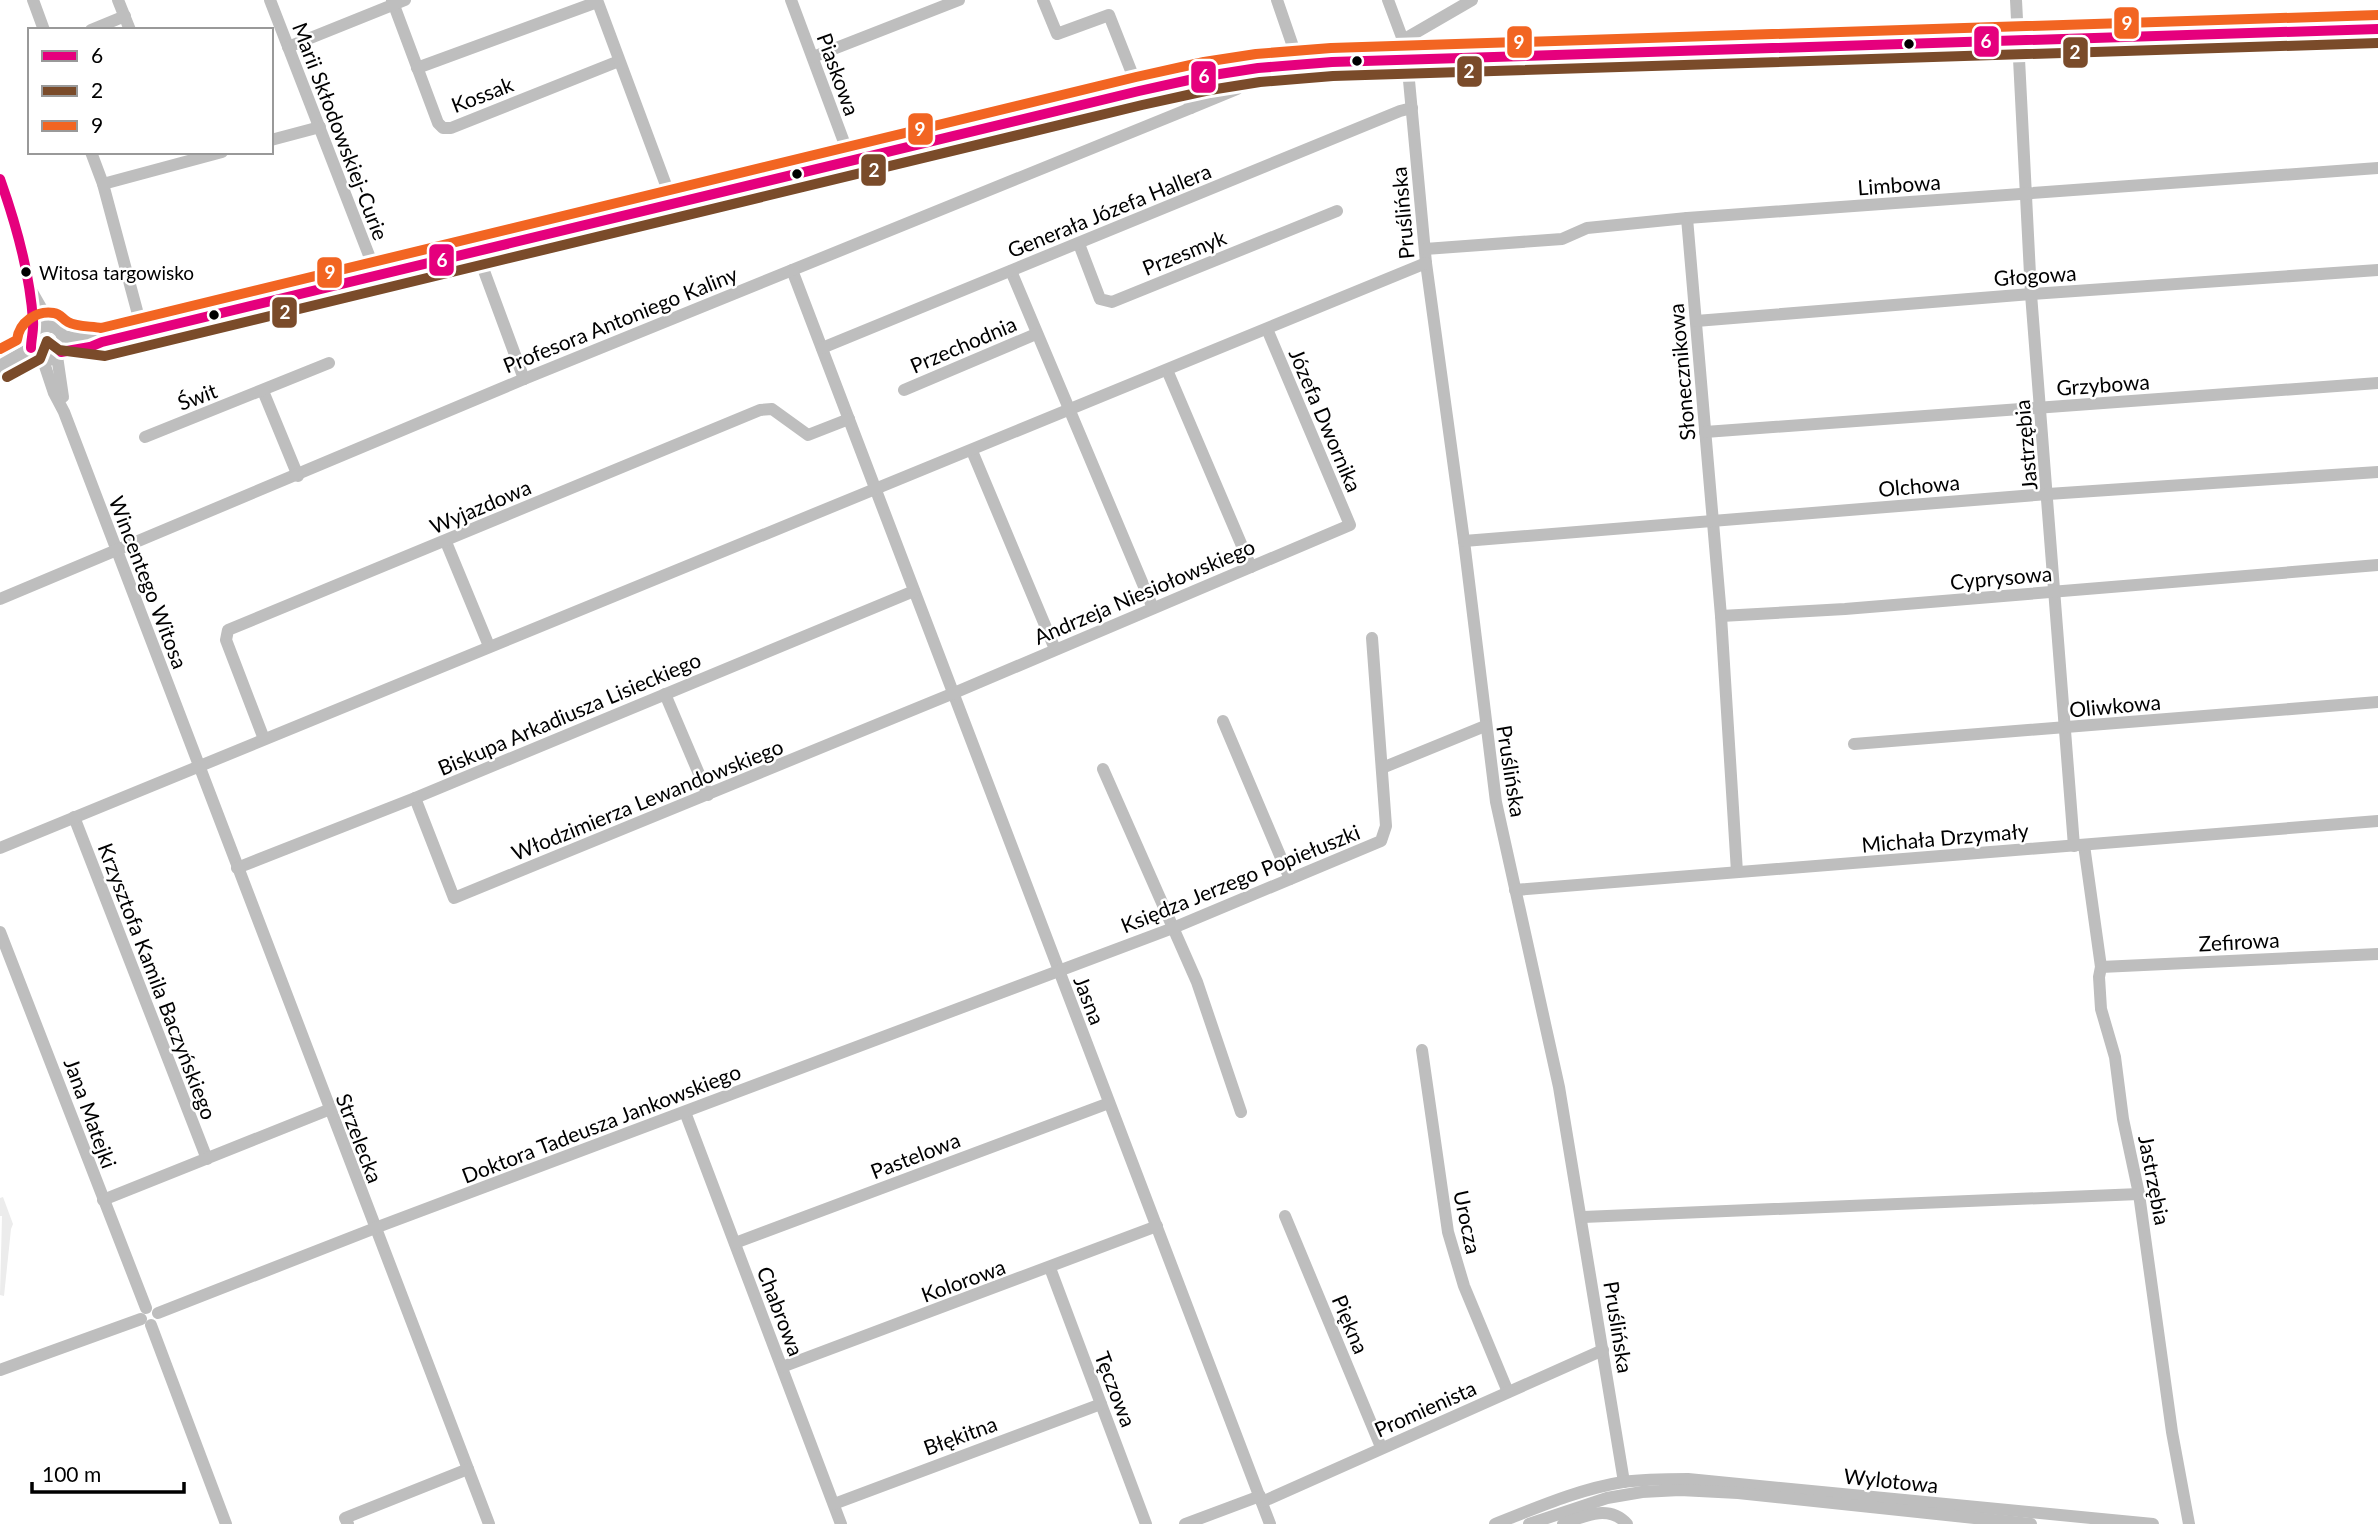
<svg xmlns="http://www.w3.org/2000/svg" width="2378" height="1524" viewBox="0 0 2378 1524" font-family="Lato,sans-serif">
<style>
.green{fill:#ececec}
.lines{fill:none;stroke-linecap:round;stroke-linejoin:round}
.minor{stroke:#bebebe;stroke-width:12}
.bus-1-casing{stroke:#fff;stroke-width:16}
.bus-2-casing{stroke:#fff;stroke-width:16}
.bus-3-casing{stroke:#fff;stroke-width:16}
.bus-1{stroke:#e5007d;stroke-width:10}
.bus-2{stroke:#7a4b2a;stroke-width:10}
.bus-3{stroke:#f26522;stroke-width:10}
.bus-dot{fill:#000;stroke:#fff;stroke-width:2.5}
.labels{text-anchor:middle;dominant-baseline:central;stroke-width:5;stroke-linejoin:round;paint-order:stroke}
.bus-label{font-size:19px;fill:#000;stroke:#fff;text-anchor:start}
.street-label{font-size:21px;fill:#000;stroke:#fff}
.line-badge{stroke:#fff;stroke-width:2.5}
.badge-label{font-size:19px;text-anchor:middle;font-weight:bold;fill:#fff}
</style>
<rect width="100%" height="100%" fill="#fff"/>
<!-- green -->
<g class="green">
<path d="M1231,78L1235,79L1234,85L1195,100L1190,88L1193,85Z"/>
<circle cx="47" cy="343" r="10"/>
<path d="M3,1197L13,1224L11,1229L4,1296L0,1295L2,1216H0V1198Z"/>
</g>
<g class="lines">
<!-- minor -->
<g class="minor">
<path d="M33,0L44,30"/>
<path d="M118,0L130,30"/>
<path d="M270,0L377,276"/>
<path d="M392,0L438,123L443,128H451L619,61"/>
<path d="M597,0L673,204"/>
<path d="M791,0L851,161"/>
<path d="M1043,0L1057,34L1109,15L1139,91"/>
<path d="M1277,0L1299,64"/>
<path d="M1388,0L1403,40L1407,59L1426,263L1464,541L1496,802L1559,1087L1624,1482"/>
<path d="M2016,0L2031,294L2074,846"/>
<path d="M91,30L125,16"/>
<path d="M1403,40L1472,0"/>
<path d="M288,47L405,0"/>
<path d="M813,57L959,0"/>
<path d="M417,68L597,2"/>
<path d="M1183,81L1191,108"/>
<path d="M271,140L320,127"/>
<path d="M91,152L103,184L143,333"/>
<path d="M0,179C18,228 31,281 33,333"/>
<path d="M103,184L222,152"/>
<path d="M1687,218L1721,616L1845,609L2378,565"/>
<path d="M1079,244L1100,299L1112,302L1337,211"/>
<path d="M1425,249L1562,239L1587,228L1687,218L2378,168"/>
<path d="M477,252L524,379"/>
<path d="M792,270L1270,1524"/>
<path d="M1011,271L1153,608"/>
<path d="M32,292L52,327"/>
<path d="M1696,321L2031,294L2378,270"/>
<circle cx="47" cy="343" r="17"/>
<path d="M62,336L102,342"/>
<path d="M822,348L1400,111L1412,108"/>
<path d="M61,352L90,347L102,342L1139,91L1207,76L1258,68L1332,62L1427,58L2378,29"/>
<path d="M57,356L63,397"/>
<path d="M43,360L54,393L64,412C203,783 347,1153 489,1524"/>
<path d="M1,365L31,348"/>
<path d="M0,369L14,367L39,358"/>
<path d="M1167,370L1251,567"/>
<path d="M904,390L1036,334"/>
<path d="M263,391L298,476"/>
<path d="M1705,432L2378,383"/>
<path d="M145,437L329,363"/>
<path d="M972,451L1055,649"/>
<path d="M1464,541L2048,494L2378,472"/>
<path d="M446,542L489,646"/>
<path d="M0,599L524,379L1191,108L1237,89L1245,79L1246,70"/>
<path d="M1721,616L1737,872"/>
<path d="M665,694L708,795"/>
<path d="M1223,721L1290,879"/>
<path d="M264,739L226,640L228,630L760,410L772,409L808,435L849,419"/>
<path d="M1854,744L2378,702"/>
<path d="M1382,768L1485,726"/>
<path d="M1103,769L1197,982L1241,1112"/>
<path d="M415,798L454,898L954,693L1350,525L1267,329"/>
<path d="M74,817L207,1159"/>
<path d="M2084,845L2101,967L2099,977L2101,1009L2115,1057L2123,1119L2139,1194L2172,1432L2189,1524"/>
<path d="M0,848L1426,263"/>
<path d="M237,868L415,798L914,591"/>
<path d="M1515,890L2378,821"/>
<path d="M0,932L146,1308"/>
<path d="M2101,967L2378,954"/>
<path d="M1422,1050L1448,1232L1464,1286L1508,1392"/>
<path d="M685,1112L841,1524"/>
<path d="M103,1200L328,1110"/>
<path d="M1285,1216L1381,1447"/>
<path d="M1583,1217L2139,1194"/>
<path d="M735,1243L1109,1103"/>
<path d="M1050,1268L1146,1524"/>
<path d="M158,1313L383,1225L1173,928L1381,841L1386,826L1372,638"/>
<path d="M151,1325L226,1524"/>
<path d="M782,1367L1157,1226"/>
<path d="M0,1370L141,1319"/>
<path d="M1262,1502L1603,1350"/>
<path d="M834,1504L1101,1404"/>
<path d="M348,1524L345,1518L468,1469"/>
<path d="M1185,1524L1260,1496"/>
<path d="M1495,1524C1536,1508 1579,1489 1623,1482C1645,1479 1667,1479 1688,1479L2153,1524"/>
<path d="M1529,1524L1607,1498L1642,1492L1680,1490L1738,1493L2031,1524"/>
<path d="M1563,1524C1584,1516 1609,1504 1627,1524"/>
</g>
<!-- bus-1 casing -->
<g class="bus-1-casing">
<g id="bus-1">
<path d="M0,179C16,224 30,273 33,321C34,330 31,339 31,348"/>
<path d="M61,352L90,347L102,342L1139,91L1207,76L1258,68L1332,62L2378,29"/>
</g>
</g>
<!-- bus-2 casing -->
<g class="bus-2-casing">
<path id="bus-2" d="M7,377L40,359L47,341L59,350L105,356L1142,105L1210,90L1260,82L1333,76L2378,43"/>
</g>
<!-- bus-3 casing -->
<g class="bus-3-casing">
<path id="bus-3" d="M0,349L17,340C19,322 37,310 54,313C61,314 62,319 68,322C76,327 92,326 101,328L1136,77L1204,62L1256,54L1331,48L2378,15"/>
</g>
<!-- bus-1 -->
<use href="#bus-1" class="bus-1"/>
<!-- bus-2 -->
<use href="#bus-2" class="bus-2"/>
<!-- bus-3 -->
<use href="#bus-3" class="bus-3"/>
</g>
<!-- markers -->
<g class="bus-dot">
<circle cx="1909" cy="44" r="6"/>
<circle cx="1357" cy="61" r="6"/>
<circle cx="797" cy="174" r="6"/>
<circle cx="26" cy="272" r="6"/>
<circle cx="214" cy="315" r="6"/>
</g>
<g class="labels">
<!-- bus labels -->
<g class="bus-label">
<text x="39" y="272">Witosa targowisko</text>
</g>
<!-- street labels -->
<g class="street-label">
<text transform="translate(839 74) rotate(70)">Piaskowa</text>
<text transform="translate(482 94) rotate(-21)">Kossak</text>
<text transform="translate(341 131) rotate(69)">Marii Skłodowskiej-Curie</text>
<text transform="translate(1899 184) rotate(-4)">Limbowa</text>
<text transform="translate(1109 210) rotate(-22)">Generała Józefa Hallera</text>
<text transform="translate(1402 213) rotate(-95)">Pruślińska</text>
<text transform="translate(1184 252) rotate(-22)">Przesmyk</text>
<text transform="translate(2035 275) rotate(-4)">Głogowa</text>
<text transform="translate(620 319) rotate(-22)">Profesora Antoniego Kaliny</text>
<text transform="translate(963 344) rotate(-23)">Przechodnia</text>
<text transform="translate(1681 372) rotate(-95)">Słonecznikowa</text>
<text transform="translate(2103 384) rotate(-4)">Grzybowa</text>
<text transform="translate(197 396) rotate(-21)">Świt</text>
<text transform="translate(1326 420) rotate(67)">Józefa Dwornika</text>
<text transform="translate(2025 445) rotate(-95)">Jastrzębia</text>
<text transform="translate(1919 485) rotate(-5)">Olchowa</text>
<text transform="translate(480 506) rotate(-23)">Wyjazdowa</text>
<text transform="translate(2001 577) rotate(-5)">Cyprysowa</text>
<text transform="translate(149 582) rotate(69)">Wincentego Witosa</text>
<text transform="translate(1144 591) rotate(-23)">Andrzeja Niesiołowskiego</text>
<text transform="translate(2115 705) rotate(-5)">Oliwkowa</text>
<text transform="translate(569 713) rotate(-23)">Biskupa Arkadiusza Lisieckiego</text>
<text transform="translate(1512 771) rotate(81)">Pruślińska</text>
<text transform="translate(647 799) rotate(-22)">Włodzimierza Lewandowskiego</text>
<text transform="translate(1945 837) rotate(-5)">Michała Drzymały</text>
<text transform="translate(1240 878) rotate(-22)">Księdza Jerzego Popiełuszki</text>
<text transform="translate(2239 941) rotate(-3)">Zefirowa</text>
<text transform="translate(158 981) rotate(69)">Krzysztofa Kamila Baczyńskiego</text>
<text transform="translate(1090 1000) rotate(69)">Jasna</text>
<text transform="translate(91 1113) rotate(70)">Jana Matejki</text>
<text transform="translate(601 1123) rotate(-21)">Doktora Tadeusza Jankowskiego</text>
<text transform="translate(360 1138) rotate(69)">Strzelecka</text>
<text transform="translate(915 1155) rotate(-21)">Pastelowa</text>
<text transform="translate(2155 1180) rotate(79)">Jastrzębia</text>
<text transform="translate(1468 1222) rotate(78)">Urocza</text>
<text transform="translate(963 1280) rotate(-20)">Kolorowa</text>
<text transform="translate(781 1311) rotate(69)">Chabrowa</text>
<text transform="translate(1351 1324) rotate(67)">Piękna</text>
<text transform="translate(1619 1327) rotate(81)">Pruślińska</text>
<text transform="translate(1116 1389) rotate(69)">Tęczowa</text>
<text transform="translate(1425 1408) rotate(-24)">Promienista</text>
<text transform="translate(960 1435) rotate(-20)">Błękitna</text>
<text transform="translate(1891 1480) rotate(6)">Wylotowa</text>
</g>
</g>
<g class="line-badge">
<rect x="2113" y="6" width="27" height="34" rx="7" fill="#f26522"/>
<rect x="1973" y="25" width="27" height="33" rx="7" fill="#e5007d"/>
<rect x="1506" y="25" width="27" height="34" rx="7" fill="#f26522"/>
<rect x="2062" y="36" width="27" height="33" rx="7" fill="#7a4b2a"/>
<rect x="1456" y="55" width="27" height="33" rx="7" fill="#7a4b2a"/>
<rect x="1190" y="60" width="27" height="34" rx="7" fill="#e5007d"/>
<rect x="907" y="112" width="27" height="34" rx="7" fill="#f26522"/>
<rect x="860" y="153" width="27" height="34" rx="7" fill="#7a4b2a"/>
<rect x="428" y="243" width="27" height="34" rx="7" fill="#e5007d"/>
<rect x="316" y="256" width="27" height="33" rx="7" fill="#f26522"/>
<rect x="271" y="296" width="27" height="33" rx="7" fill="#7a4b2a"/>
</g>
<g class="badge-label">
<text x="2127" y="30">9</text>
<text x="1986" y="48">6</text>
<text x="1519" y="49">9</text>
<text x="2075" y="59">2</text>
<text x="1469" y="78">2</text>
<text x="1204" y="83">6</text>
<text x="920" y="136">9</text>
<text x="874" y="177">2</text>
<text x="442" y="267">6</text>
<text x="330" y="279">9</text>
<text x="285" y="319">2</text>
</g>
<!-- legend -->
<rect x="28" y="28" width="245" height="126" fill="#ffffff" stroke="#999999" stroke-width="2"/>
<rect x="42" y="51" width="35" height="10" fill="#e5007d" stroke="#999999" stroke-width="2"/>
<text x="91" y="63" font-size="21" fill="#000000">6</text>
<rect x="42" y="86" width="35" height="10" fill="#7a4b2a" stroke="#999999" stroke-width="2"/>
<text x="91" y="98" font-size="21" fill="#000000">2</text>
<rect x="42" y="121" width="35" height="10" fill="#f26522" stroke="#999999" stroke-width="2"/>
<text x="91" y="133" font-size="21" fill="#000000">9</text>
<!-- scale -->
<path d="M32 1482v10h152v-10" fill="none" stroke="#000000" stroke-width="3.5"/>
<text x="42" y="1482" font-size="21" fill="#000000" stroke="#ffffff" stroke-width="5" paint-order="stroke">100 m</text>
</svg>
